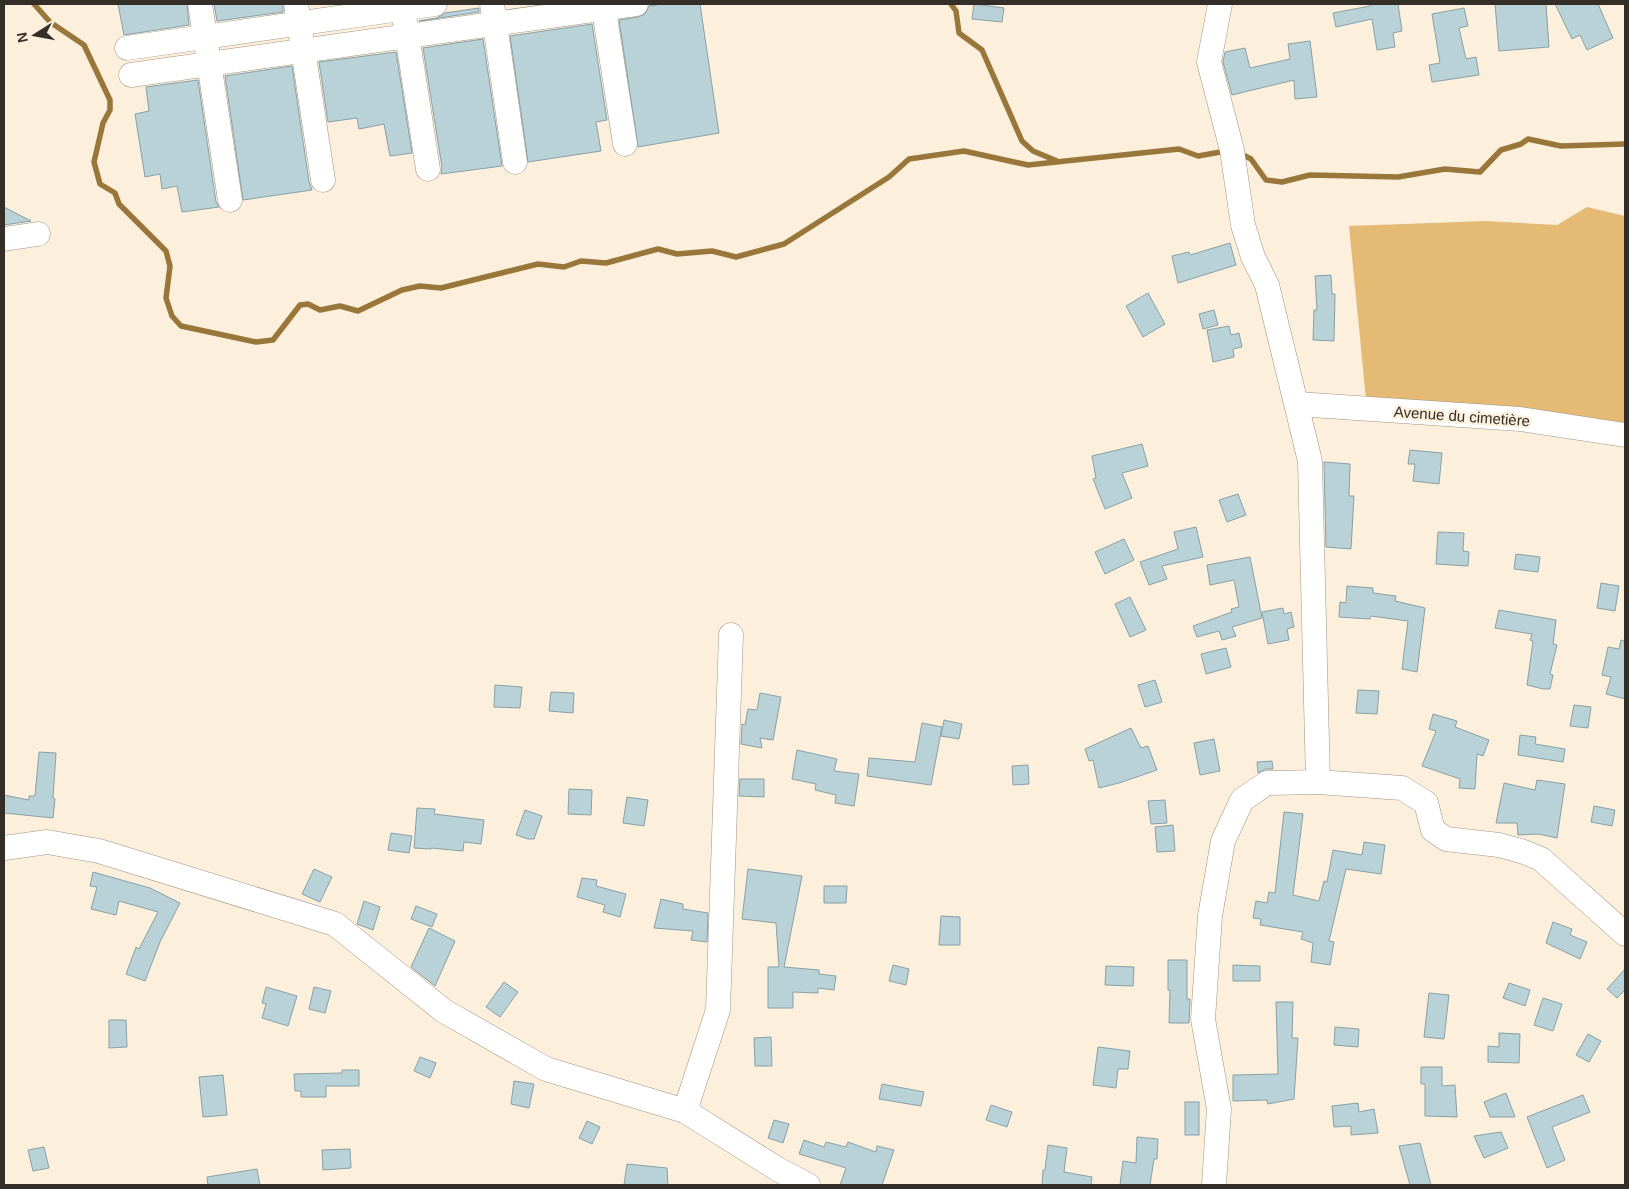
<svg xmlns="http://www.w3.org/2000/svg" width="1629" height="1189" viewBox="0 0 1629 1189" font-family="Helvetica,sans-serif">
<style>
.green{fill:#e4ba74}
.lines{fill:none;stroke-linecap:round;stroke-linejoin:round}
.stream{stroke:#99773b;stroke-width:5.5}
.building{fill:#b8d2d8;stroke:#87a1a6}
.minor-casing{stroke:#a09482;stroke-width:25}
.minor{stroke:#fff;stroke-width:24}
.labels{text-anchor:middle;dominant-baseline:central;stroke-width:4.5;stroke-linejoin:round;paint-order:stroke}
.street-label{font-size:15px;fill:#332e27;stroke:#fcefdc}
</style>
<rect width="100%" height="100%" fill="#fcefdc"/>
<!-- green -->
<path class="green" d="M1587,207L1625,216V430L1366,399L1349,226L1486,221L1557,225Z"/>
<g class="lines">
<!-- stream -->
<g class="stream">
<path d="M34,4L50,22L84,45L110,100V110L103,123L94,162L100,184L115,193L119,204L166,251L170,266L166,298L172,316L181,326L256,342L273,340L300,305L308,304L320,310L340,306L358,311L402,290L420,286L441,288L538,264L564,267L581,261L606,263L658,249L677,254L712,251L736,257L784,244L889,177L909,159L964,151L1028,165L1179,149L1198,156L1226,151"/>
<path d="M951,4L956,11L959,33L982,50L1022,141L1033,151L1057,161"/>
<path d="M1239,153L1251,159L1266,180L1282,182L1310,175L1398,177L1445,169L1480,172L1501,150L1521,144L1528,139L1561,146L1625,144"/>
</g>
</g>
<!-- building -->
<g class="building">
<path d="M118,4H187L189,25L124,35Z"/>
<path d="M214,4H283V12L217,21Z"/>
<path d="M663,4H700L719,133L638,147L619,20L638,17L645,14L649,6Z"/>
<path d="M974,4L1004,8L1002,22L972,19Z"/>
<path d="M1370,4H1398L1402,31L1393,33L1395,47L1377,50L1372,19L1336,27L1333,13L1370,6Z"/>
<path d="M1495,4H1546L1549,47L1499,51Z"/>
<path d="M1555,4H1598L1613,38L1587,50L1580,35L1572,39Z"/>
<path d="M479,8V12L419,21L437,18L445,13Z"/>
<path d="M1464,8L1468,26L1459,28L1466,59L1476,57L1479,75L1432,82L1429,65L1440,63L1432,14Z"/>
<path d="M592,24L607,120L596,122L601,151L528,162L510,36Z"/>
<path d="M483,39L502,166L441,174L442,167L423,48Z"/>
<path d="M1310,41L1317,97L1295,99L1294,80L1232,95L1223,62L1225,52L1245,48L1250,68L1290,59L1288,44Z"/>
<path d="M396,52L412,153L390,156L384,124L359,129L357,118L328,122L319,62Z"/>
<path d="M292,66L309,182L312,190L243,200L225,76Z"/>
<path d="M198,80L216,202L219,207L182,212L177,186L162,189L160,174L145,177L135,114L149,111L146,87Z"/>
<path d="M4,207L31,221L4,225Z"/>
<path d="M1230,243L1236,265L1178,283L1172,256L1189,252L1190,255Z"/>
<path d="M1331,275L1332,294H1335L1334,341L1313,340L1314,310H1317L1315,276Z"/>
<path d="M1148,293L1165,324L1143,337L1126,306Z"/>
<path d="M1214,310L1218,325L1203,329L1199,314Z"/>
<path d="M1229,326L1231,335L1239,333L1242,347L1233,349L1234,357L1213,362L1207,330Z"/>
<path d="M1142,444L1148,466L1122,473L1132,498L1105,509L1093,479L1096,478L1092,456Z"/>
<path d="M1410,450L1442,453L1439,484L1413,481L1415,464H1408Z"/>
<path d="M1324,462L1350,464L1349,496H1354L1351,549L1326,547Z"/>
<path d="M1238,494L1246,515L1227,522L1219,500Z"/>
<path d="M1196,527L1203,557L1162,566L1167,579L1149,585L1140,562L1178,549L1174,532Z"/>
<path d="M1438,532L1464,533L1463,551L1469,552L1468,566L1436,564Z"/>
<path d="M1124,539L1134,560L1105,574L1095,552Z"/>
<path d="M1516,554L1540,557L1538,572L1514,569Z"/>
<path d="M1250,557L1262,618L1232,627L1236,636L1222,640L1219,631L1197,637L1193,626L1232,612L1231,609L1239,607L1234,580L1210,585L1207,565Z"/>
<path d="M1601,583L1619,586L1615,611L1597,608Z"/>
<path d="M1347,586L1373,588V593L1396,596L1395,601L1425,608L1417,672L1402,669L1408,621L1371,616L1370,619L1339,617L1340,602L1346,603Z"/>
<path d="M1130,597L1146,630L1130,637L1115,604Z"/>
<path d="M1283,608L1284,614L1291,612L1294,627L1287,629L1289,640L1268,644L1262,612Z"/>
<path d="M1499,610L1556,620L1553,644L1557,645L1550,674L1553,675L1550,689H1543L1527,685L1533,641L1530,640L1532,634L1495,628Z"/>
<path d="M1621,640L1625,641V699L1606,694L1611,677L1602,675L1608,647L1619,649Z"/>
<path d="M1226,648L1231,667L1206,674L1201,654Z"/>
<path d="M1155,680L1162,702L1145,707L1138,685Z"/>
<path d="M495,685L522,687L520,708L494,707Z"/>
<path d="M1358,690L1379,691L1377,714L1356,713Z"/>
<path d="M551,692L574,693L573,713L549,711Z"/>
<path d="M760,693L781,697L773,740L760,738L762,748L741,744L742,724L745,725L748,709L757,710Z"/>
<path d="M1574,705L1591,707L1588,728L1570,726Z"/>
<path d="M1433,714L1457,721L1455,727L1489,740L1483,756L1477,754L1475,789L1459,788L1460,779L1422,766L1436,731L1429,729Z"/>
<path d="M944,720L962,724L959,739L941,736Z"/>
<path d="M922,723L942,727L931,785L867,776L869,758L915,762Z"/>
<path d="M1131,728L1141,748L1148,746L1157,770L1119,783L1099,788L1093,760L1089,761L1085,749Z"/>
<path d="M1520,735L1536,737L1535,744L1565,749L1563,762L1518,755Z"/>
<path d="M1214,739L1220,771L1200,775L1194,743Z"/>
<path d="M797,750L837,759L834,771L859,774L854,806L835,803L836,795L815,790L816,784L792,779Z"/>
<path d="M39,752L56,753L53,798L55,799L53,818L4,813V795L29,800V796H35Z"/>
<path d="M1272,761L1273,769H1266L1258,773L1257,762Z"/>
<path d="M1028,765L1029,784L1013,785L1012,766Z"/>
<path d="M740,779H764V797L739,796Z"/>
<path d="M1537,780L1565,784L1557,838L1538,834L1518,835L1517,823H1496L1504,783L1535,790Z"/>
<path d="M569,789L592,790L591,815L568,814Z"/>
<path d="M627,797L648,800L644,826L623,823Z"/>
<path d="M1165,800L1167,823L1151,824L1148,801Z"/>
<path d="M1594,806L1615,810L1612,826L1591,822Z"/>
<path d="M417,808L435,809L434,814L484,820L481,844L464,842L463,851L431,848V849L414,848Z"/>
<path d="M525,810L542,816L534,839H528L516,835Z"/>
<path d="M1284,812L1303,814L1293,895L1319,901L1324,881L1327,882L1333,850L1362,855L1364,842L1385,845L1381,874L1346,869L1329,941L1334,942L1330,965L1311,962L1313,943L1301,939L1303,932L1260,925L1261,919L1253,918L1256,901L1267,903L1269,892L1275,893Z"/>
<path d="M1173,825L1175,851L1157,852L1155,827Z"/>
<path d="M391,833L412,836L409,853L388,850Z"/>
<path d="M314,869L332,877L320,902L302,894Z"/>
<path d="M748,869L802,876L784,967L819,970V974L836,976L834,990L818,988V993L793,992V1008H768V967H779L776,923L742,919Z"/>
<path d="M93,872L150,888L180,903L160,942L145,981L126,974L136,947L139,949L158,912L119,901L116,915L91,909L97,887L90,886Z"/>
<path d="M582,878L597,880L596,886L626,894L620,917L603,912L605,905L577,897Z"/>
<path d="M824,886H847L846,903H824Z"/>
<path d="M661,899L683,904V909L708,913L707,942L691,940L693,931L654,928Z"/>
<path d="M364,901L380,907L373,930L357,924Z"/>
<path d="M416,906L437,914L432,927L411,919Z"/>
<path d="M941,916L960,917V945H939Z"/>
<path d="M1553,922L1572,929L1570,935L1587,942L1580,959L1546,943Z"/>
<path d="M429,928L455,941L435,986L411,967Z"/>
<path d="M1168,960H1187V999H1190L1189,1023H1169L1170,990H1168Z"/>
<path d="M893,965L909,969L906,985L889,981Z"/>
<path d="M1233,965L1260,966V981H1233Z"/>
<path d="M1106,966L1134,967L1133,986L1105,985Z"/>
<path d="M1625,969V990L1617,998L1607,989Z"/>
<path d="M504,982L518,992L500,1017L486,1007Z"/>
<path d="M1509,983L1530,990L1525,1006L1503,998Z"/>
<path d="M266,987L297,996L288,1026L262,1018L266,1004L262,1003Z"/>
<path d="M314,987L331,991L325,1013L309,1009Z"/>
<path d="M1429,993L1449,995L1444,1039L1424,1037Z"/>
<path d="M1543,998L1562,1004L1553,1031L1534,1025Z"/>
<path d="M1276,1002H1293L1292,1038H1298L1294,1099L1268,1104L1267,1100L1233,1101V1075L1278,1074Z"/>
<path d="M109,1020H126L127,1047L109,1048Z"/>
<path d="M1335,1027L1359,1029L1358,1047L1334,1045Z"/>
<path d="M1499,1033L1520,1034L1519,1063L1488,1062V1046L1499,1047Z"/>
<path d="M1588,1034L1601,1041L1589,1062L1576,1055Z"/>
<path d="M771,1037L772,1066H755L754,1038Z"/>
<path d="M1098,1047L1130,1051L1128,1069H1118L1116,1088L1093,1085Z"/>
<path d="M420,1057L436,1063L430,1078L414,1071Z"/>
<path d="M1421,1067H1442V1086L1455,1085L1457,1117L1425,1116V1084H1421Z"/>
<path d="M342,1070H359V1086H326V1097H301V1091H295L294,1074L342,1073Z"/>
<path d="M223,1075L227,1115L203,1117L199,1077Z"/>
<path d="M514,1081L534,1084L529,1108L511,1104Z"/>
<path d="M882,1084L924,1092L921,1106L879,1099Z"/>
<path d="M1506,1093L1515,1117H1490L1484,1102Z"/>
<path d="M1583,1095L1590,1112L1552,1127L1565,1160L1547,1168L1527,1117Z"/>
<rect x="1185" y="1102" width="14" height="33"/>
<path d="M1358,1103L1359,1112L1374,1109L1378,1133L1351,1135V1126L1334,1127L1332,1106Z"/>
<path d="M991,1105L1012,1112L1007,1127L986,1120Z"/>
<path d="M774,1120L789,1124L783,1143L768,1138Z"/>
<path d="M587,1121L600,1127L592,1144L579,1138Z"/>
<path d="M1501,1132L1508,1148L1484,1158L1474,1136Z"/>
<path d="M1137,1137L1158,1139L1157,1159H1154L1150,1185H1120L1123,1161L1136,1163Z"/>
<path d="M804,1140L824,1147L826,1142L846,1147L848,1142L876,1152L877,1146L894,1150L882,1185H840L846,1168L799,1154Z"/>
<path d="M1420,1143L1431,1185H1410L1399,1146Z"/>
<path d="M1048,1145L1067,1148L1064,1172L1092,1177L1091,1185H1042L1043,1170H1045Z"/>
<path d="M44,1147L49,1168L33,1171L28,1150Z"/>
<path d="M350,1149L351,1168L323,1170L322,1150Z"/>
<path d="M627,1164L667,1168L668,1185H624Z"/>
<path d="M257,1169L260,1185H208L207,1177Z"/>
</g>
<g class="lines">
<!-- minor casing -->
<g class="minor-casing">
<g id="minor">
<path d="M200,4L230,200"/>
<path d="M296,4L323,180"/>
<path d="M492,4L515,162"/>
<path d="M603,4L625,144"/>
<path d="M1220,4L1209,62L1232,150L1243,225L1253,257L1267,285L1310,461L1318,782"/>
<path d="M405,22L428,169"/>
<path d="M127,48L435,4"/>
<path d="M131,75L636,4"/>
<path d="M4,239L38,234"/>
<path d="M1297,404L1520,419L1625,435"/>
<path d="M4,848L47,842L99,851L335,924L444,1011L546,1069L685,1111L779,1170L808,1185"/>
<path d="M685,1111L718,1010L731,635"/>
<path d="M1214,1185L1219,1109L1203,1019L1210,916L1223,841L1242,800L1267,783L1318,782L1402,788L1426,803L1433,830L1446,839L1499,845L1524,852L1541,859L1625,934"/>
</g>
</g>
<!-- minor -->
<use href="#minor" class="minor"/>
</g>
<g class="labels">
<!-- street labels -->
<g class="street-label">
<text transform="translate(1462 416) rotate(4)">Avenue du cimetière</text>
</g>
</g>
<!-- border -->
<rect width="1629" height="1189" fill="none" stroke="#332e27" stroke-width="10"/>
<!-- north arrow -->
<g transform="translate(35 35) rotate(259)" stroke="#fcefdc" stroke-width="4" paint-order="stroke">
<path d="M0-4L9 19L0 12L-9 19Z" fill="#332e27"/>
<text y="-8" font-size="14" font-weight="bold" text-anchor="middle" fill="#332e27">N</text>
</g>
</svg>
